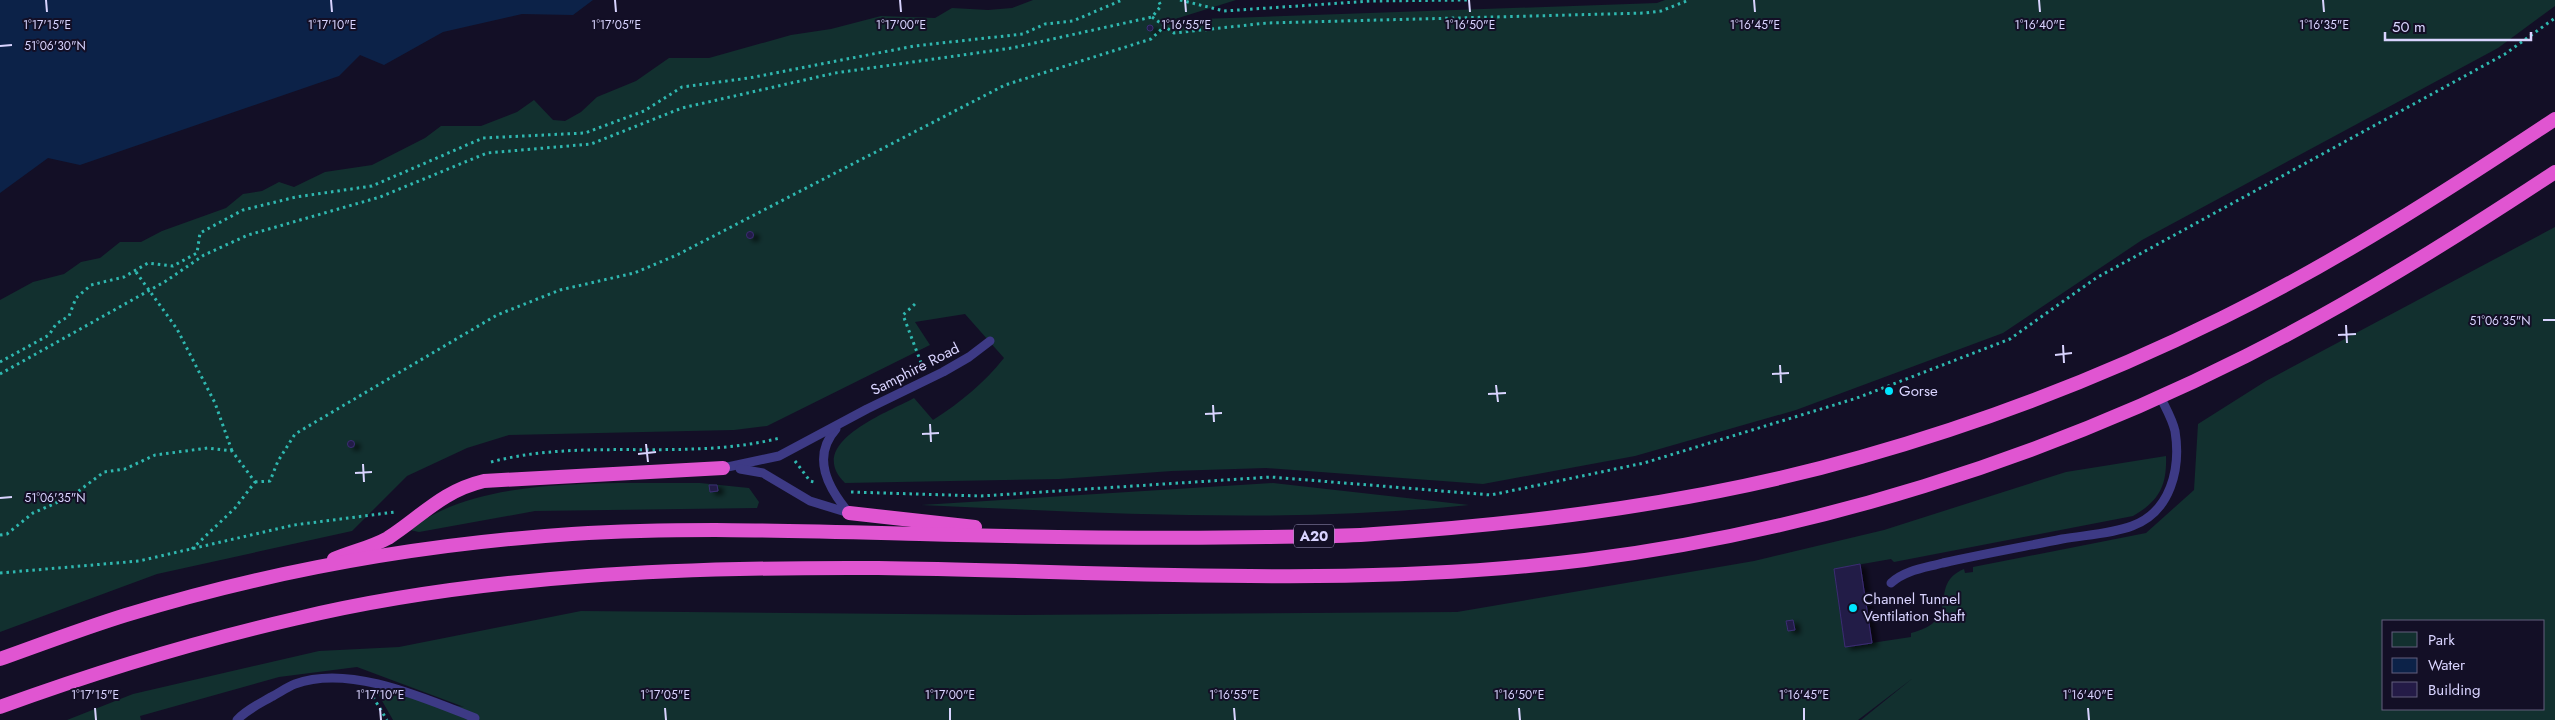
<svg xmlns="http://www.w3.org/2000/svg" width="2555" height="720" viewBox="0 0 2555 720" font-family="Jost,sans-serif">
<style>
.green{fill:#12302f;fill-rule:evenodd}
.water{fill:#0c2248}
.building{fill:#241b47;stroke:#3b2d73;filter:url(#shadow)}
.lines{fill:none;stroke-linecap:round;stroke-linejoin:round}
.path{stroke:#2fb8b0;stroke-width:3;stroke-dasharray:2.5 4;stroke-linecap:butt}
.service{stroke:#3d3a85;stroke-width:9}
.trunk{stroke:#e055d1;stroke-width:14}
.ticks{fill:none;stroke:#d9d4ff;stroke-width:2}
.poi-dot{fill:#00e5ff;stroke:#130f26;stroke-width:2}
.labels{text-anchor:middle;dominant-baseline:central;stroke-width:4;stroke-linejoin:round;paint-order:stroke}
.shield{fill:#130f26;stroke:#9e99be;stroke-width:1}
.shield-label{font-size:14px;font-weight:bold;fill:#d9d4ff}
.street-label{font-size:15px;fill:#d9d4ff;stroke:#130f26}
.poi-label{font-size:15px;fill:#d9d4ff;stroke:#130f26;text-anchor:start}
.ticks-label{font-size:12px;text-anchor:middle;fill:#d9d4ff;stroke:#130f26;stroke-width:4;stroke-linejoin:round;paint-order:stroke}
</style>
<defs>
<filter id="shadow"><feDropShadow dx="5.5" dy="3" stdDeviation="2.5" flood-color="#0009"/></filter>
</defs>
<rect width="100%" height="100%" fill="#130f26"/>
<!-- green -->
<g class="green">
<path d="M1033,0H1236L1172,20L1657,3L1665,0H2555V6L2498,48L2142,240L2003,333L1796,410L1635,456L1483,484L1266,468L1172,471L1059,479L845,483C804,443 887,413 914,398L933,420C961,402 983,384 1004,358L965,314L915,322L930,345L767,426L734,430L509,435L467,448L407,476L352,531L157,574L0,632V300L33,282L64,274L81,262L100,258L120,242H141L162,231L226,208L243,194L262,191L279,182L294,187L325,172L372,165L425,138L441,126H481L517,112L534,100L553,120L565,121L581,112L597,97L636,81L669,58H709L791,35L831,29L881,16L935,18L952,8L988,10L1012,8Z"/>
<path d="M2555,227V720H1861L1913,678L1858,720H393L377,692L464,707L357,667L279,677L140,716L141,720H67L133,694L319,651L399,647L581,611L1020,615L1457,612L1754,561L1884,530L2066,472L2166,456C2167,486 2159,501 2133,516L1894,562L1891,559L1834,569L1845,647L1911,637V633C1964,620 1926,585 1964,569L1965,573L1973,572V567L2146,533L2194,490L2198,424L2266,381ZM2384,621H2544V709H2384Z"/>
<path d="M700,483L749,488L759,502L757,508L535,511L419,532L410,530C478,474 615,484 700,483Z"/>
<path d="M1273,483L1469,505C1287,524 1103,513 921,505Z"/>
</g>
<!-- water -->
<path class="water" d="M0,0H593L573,15L522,14L443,32L384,65L360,55L339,76L80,165L48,158L0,193Z"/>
<!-- building -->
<g class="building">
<circle cx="1150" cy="28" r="3"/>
<circle cx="750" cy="235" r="3.5"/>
<circle cx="351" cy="444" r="3.5"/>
<path d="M709,485H717L718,491L710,492Z"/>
<path d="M1860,564L1872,643L1845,647L1834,569Z"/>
<path d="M1793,620L1795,630L1788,631L1786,621Z"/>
</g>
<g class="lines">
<!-- path -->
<g class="path">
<path d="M1180,0L1224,11L1371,1L1467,0"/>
<path d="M1152,17L1174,33L1267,23L1645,13L1661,11L1689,0"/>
<path d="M136,272L177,329L215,403L232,451"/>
<path d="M915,304L903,315L923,368"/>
<path d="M0,362L49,335L56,324L69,316L76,298L91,285L124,277L148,263L173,266L197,253L200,233L243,210L296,197L372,186L483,138L585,133L644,111L682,87L749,78L914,46L1023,34L1045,24L1073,21L1122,0"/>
<path d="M0,374L166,281L204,255L248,235L380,197L487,153L591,144L682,108L835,73L1012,48L1152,17L1161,6L1158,0"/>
<path d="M795,461L810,481L814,482"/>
<path d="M491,462C585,437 685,462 780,438"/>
<path d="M255,482L270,481L278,461L295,434L497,315L560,290L634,273L677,255L1005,85L1151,39L1165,26"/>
<path d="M851,492L981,496L1271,477L1491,495L1644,463L1857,398L2010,339L2096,278L2505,54L2555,18"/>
<path d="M0,535L7,534L33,513L72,496L104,472L125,469L155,455L208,448L232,451L255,482L235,508L192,549"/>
<path d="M0,573L139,561L294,525L395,512"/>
<path d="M373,697L387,720"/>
</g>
<!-- service -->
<g class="service">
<path d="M836,429C811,457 828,488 849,513"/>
<path d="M723,468L779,456L867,409L943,372L969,357L990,341"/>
<path d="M740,469L763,473L810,501L849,513"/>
<path d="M1891,583C1905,570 1925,568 1943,563C1982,554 2022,547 2062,539C2085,535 2111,534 2132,526C2171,512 2181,468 2175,431C2172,418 2165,407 2160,396"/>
<path d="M237,720C246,710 259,704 271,697C279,693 287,687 295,684C349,664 424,698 475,718"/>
</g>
<!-- trunk -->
<g class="trunk">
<path d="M849,513L975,527"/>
<path d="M334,559C351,552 372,547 388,538C422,516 442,491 484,481L723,468"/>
<path d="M0,659C42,644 84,628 126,615C270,571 422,544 572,534C688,527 804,531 920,534C1035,537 1151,539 1267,537C1303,536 1338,537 1374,534C1537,523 1704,502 1861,457C1985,422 2107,375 2222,318C2338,261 2448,190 2555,119"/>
<path d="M0,707C96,672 194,642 294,619C481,574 686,567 878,568C1114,571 1350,589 1585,560C1814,531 2040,460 2246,356C2353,302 2455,238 2555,172"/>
</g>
</g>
<!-- ticks -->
<path class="ticks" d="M46,0L47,12M331,0L332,12M615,0L616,12M900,0L901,12M1185,0L1186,12M1469,0L1470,12M1754,0L1755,12M2039,0L2040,12M2323,0L2324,12M0,46L12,45M2543,320H2555M2346,325L2347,343M2338,335L2356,334M2063,345L2064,363M2055,355L2072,353M1780,365L1781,383M1772,374L1789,373M1496,385L1498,402M1488,394L1506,393M1213,405L1214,422M1205,414L1222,413M930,424L931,442M922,434L939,433M646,444L648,462M638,454L656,452M363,464L364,482M355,473L372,472M0,498L12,497M95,708L96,720M380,708L381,720M665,708L666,720M950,708V720M1234,708L1235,720M1519,708L1520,720M1804,708V720M2088,708L2089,720"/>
<!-- markers -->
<g class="poi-dot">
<circle cx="1889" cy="391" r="5"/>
<circle cx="1853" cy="608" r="5"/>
</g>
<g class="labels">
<!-- shield labels -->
<rect class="shield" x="1294" y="524.5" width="40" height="23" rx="4"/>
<g class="shield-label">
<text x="1314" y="536">A20</text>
</g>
<!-- street labels -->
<g class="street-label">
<text transform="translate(915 369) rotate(-27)">Samphire Road</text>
</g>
<!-- poi labels -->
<g class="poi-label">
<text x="1899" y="391">Gorse</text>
<text x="1863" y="599">Channel Tunnel<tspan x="1863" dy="17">Ventilation Shaft</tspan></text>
</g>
</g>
<g class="ticks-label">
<text x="47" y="29">1°17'15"E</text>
<text x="332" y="29">1°17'10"E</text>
<text x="616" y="29">1°17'05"E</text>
<text x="901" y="29">1°17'00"E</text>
<text x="1186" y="29">1°16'55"E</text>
<text x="1470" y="29">1°16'50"E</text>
<text x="1755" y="29">1°16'45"E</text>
<text x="2040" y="29">1°16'40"E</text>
<text x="2324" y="29">1°16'35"E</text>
<text x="55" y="50">51°06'30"N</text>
<text x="2500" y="325">51°06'35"N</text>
<text x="55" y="502">51°06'35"N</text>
<text x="95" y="699">1°17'15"E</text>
<text x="380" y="699">1°17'10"E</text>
<text x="665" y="699">1°17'05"E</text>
<text x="950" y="699">1°17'00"E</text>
<text x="1234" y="699">1°16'55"E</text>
<text x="1519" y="699">1°16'50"E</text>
<text x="1804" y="699">1°16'45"E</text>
<text x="2088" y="699">1°16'40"E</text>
</g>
<!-- legend -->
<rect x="2382" y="620" width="162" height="90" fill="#130f26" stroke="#625e7d"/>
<rect x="2392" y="632" width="25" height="15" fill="#12302f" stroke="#625e7d"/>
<text x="2428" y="645" font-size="15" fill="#d9d4ff">Park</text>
<rect x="2392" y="658" width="25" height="15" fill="#0c2248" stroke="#625e7d"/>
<text x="2428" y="670" font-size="15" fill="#d9d4ff">Water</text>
<rect x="2392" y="682" width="25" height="15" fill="#241b47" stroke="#625e7d"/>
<text x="2428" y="695" font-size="15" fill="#d9d4ff">Building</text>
<!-- scale -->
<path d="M2385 32v8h146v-8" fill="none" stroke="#d9d4ff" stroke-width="2.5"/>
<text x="2392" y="32" font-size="15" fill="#d9d4ff" stroke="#130f26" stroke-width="4" paint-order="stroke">50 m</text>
</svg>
